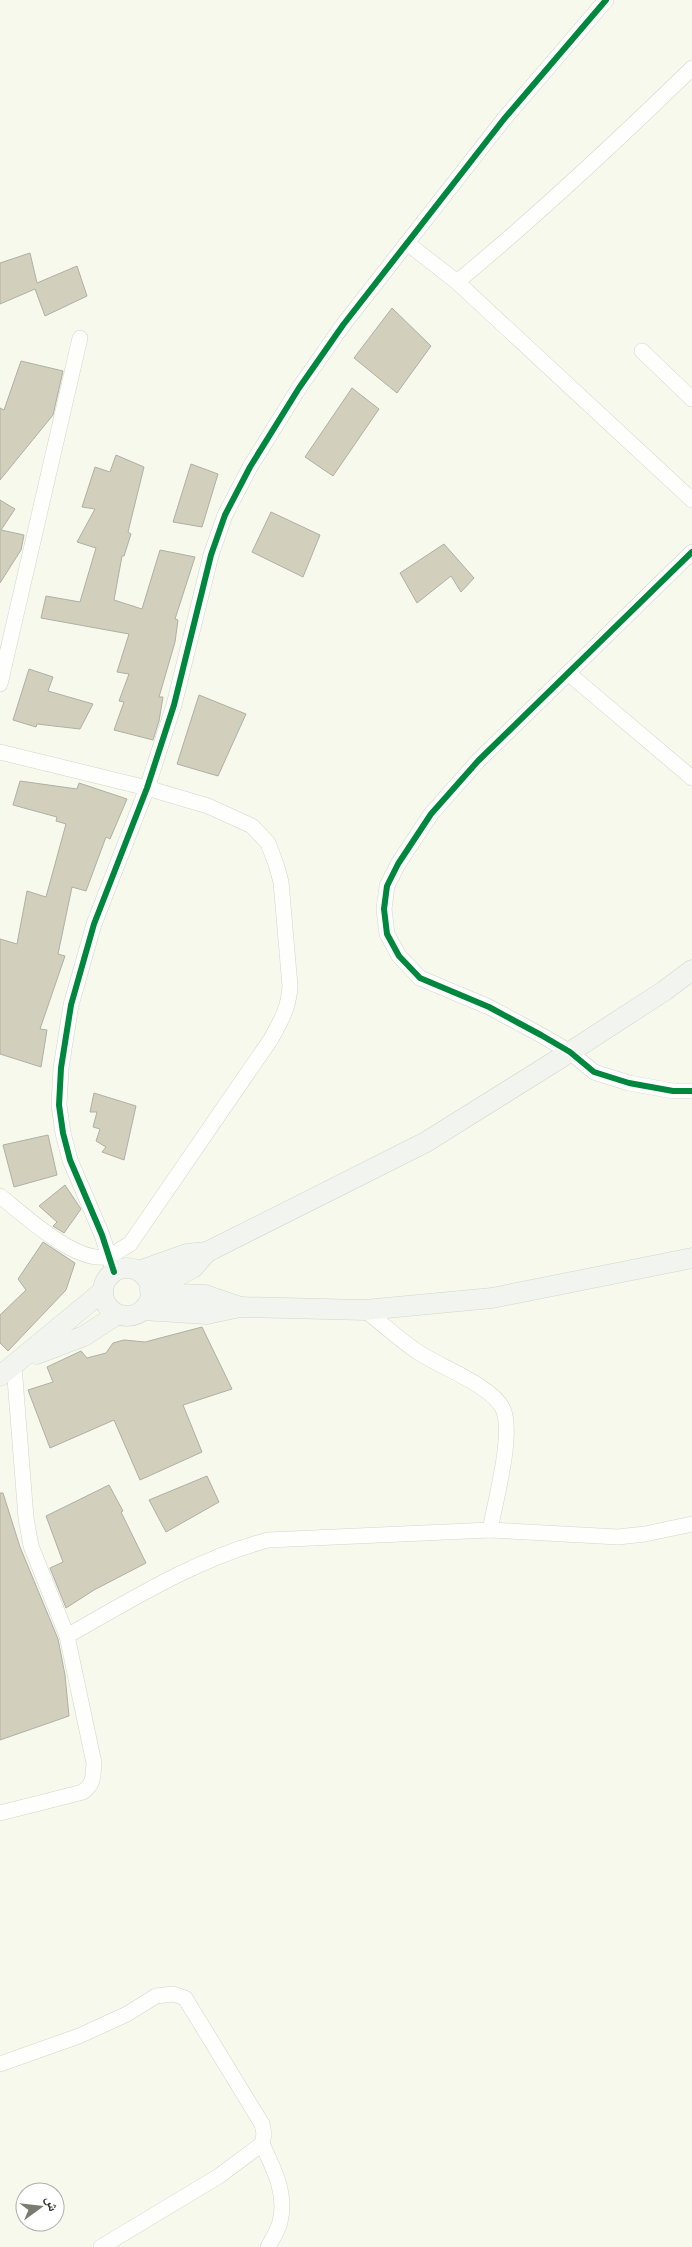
<svg xmlns="http://www.w3.org/2000/svg" width="692" height="2247" viewBox="0 0 692 2247" font-family="'Titillium Web','Noto Naskh Arabic',sans-serif">
<style>
.building{fill:#d2cfbd;stroke:#afafa5}
.lines{fill:none;stroke-linecap:round;stroke-linejoin:round}
.street-casing{stroke:#d3d5cc;stroke-width:16}
.secondary-casing{stroke:#d3d5cc;stroke-width:21}
.street{stroke:#fefefc;stroke-width:15}
.secondary{stroke:#f2f5ef;stroke-width:20}
.cycleway-casing{stroke:#fff;stroke-width:9}
.cycleway{stroke:#00873e;stroke-width:6}
</style>
<rect width="100%" height="100%" fill="#f6f9ec"/>
<!-- building -->
<g class="building">
<path d="M30,253L37,283L77,266L87,296L45,316L35,289L0,304V263Z"/>
<path d="M392,308L431,346L397,393L354,358Z"/>
<path d="M21,361L63,371L53,415L0,480V408L4,410Z"/>
<path d="M352,388L379,409L333,476L305,457Z"/>
<path d="M116,455L144,467L128,532L131,534L124,556H122L114,600L142,609L160,550L195,557L175,619L178,620L175,642L159,697H163L159,721L153,740L114,730L124,702L119,701L129,674L117,672L129,634L41,618L46,596L80,602L96,548L77,542L95,509L82,507L95,467L110,472Z"/>
<path d="M191,464L218,474L202,527L173,522Z"/>
<path d="M0,500L15,509L1,530L24,535L21,550L0,583Z"/>
<path d="M271,512L320,535L303,577L252,552Z"/>
<path d="M444,544L474,578L461,592L451,576L417,603L400,573Z"/>
<path d="M29,669L53,677L48,691L93,704L80,729L37,724L36,727L13,720Z"/>
<path d="M199,695L246,714L218,776L177,764Z"/>
<path d="M20,781L77,789L79,783L127,799L110,839L106,837L86,891L72,887L58,954L65,956L40,1029L47,1030L41,1067L0,1054V939L17,944L27,891L46,897L66,824L56,821L57,817L13,805Z"/>
<path d="M94,1093L136,1106L124,1160L102,1152L106,1147L96,1141L100,1129L93,1127L97,1112H90Z"/>
<path d="M48,1135L57,1175L14,1187L3,1145Z"/>
<path d="M65,1185L81,1209L64,1233L53,1226L57,1222L39,1206Z"/>
<path d="M43,1242L75,1263L66,1290L8,1351L0,1343V1315L26,1290L18,1279Z"/>
<path d="M202,1327L232,1389L183,1405L202,1452L140,1480L114,1420L50,1448L28,1390L53,1382L47,1367L81,1351L87,1358L106,1353L113,1343L124,1340L145,1342Z"/>
<path d="M207,1476L219,1502L166,1532L149,1500Z"/>
<path d="M109,1485L123,1511L121,1512L146,1563L94,1590L66,1608L50,1568L63,1562L46,1516Z"/>
<path d="M0,1493H3L20,1547L58,1639L65,1675L69,1716L0,1740Z"/>
</g>
<g class="lines">
<!-- street casing -->
<g class="street-casing">
<g id="street">
<path d="M407,243L457,282L692,500"/>
<path d="M457,282C539,214 616,142 692,68"/>
<path d="M642,351L692,399"/>
<path d="M692,552L478,761L431,814L398,864L387,886L384,909L387,934L399,956L420,978L489,1007L541,1035L570,1052L594,1072L629,1083L673,1091H692"/>
<path d="M568,673L692,778"/>
<path d="M0,684L80,338"/>
<path d="M0,752L147,788L208,806L252,826L268,843L276,864L281,882L290,986C289,1007 281,1021 271,1039L130,1244C122,1248 114,1255 106,1257C74,1262 24,1215 0,1196"/>
<path d="M114,1272L102,1235L70,1160L63,1133L59,1105L61,1068L71,1005L94,924L147,788L174,705L211,555L225,515L250,467L299,388L343,325L504,119L606,0"/>
<path d="M365,1310C381,1323 398,1338 415,1350C437,1366 492,1385 503,1409C514,1434 495,1502 490,1530"/>
<path d="M67,1636C131,1600 196,1559 268,1540L490,1530L618,1537L645,1534L692,1524"/>
<path d="M0,1813L83,1792C94,1784 93,1776 94,1763L67,1636L31,1546L26,1518L14,1366"/>
<path d="M0,2064L79,2036L127,2014L156,1996L173,1994L185,1998L262,2124L264,2134L262,2144L219,2176L101,2247"/>
<path d="M262,2144C274,2169 287,2194 280,2222C278,2231 272,2239 268,2247"/>
</g>
</g>
<!-- secondary casing -->
<g class="secondary-casing">
<g id="secondary">
<circle cx="127" cy="1292" r="24"/>
<path d="M139,1271L187,1254L207,1252L426,1142L570,1052L664,991L692,970"/>
<path d="M150,1290L193,1268L207,1252"/>
<path d="M151,1293L205,1295L240,1307"/>
<path d="M142,1310L207,1314L240,1307L365,1310L492,1298L692,1258"/>
<path d="M37,1354L84,1336L118,1314"/>
<path d="M0,1376L103,1291"/>
</g>
</g>
<!-- street -->
<use href="#street" class="street"/>
<!-- secondary -->
<use href="#secondary" class="secondary"/>
<!-- cycleway casing -->
<g class="cycleway-casing">
<g id="cycleway">
<path d="M692,552L478,761L431,814L398,864L387,886L384,909L387,934L399,956L420,978L489,1007L541,1035L570,1052L594,1072L629,1083L673,1091H692"/>
<path d="M114,1272L102,1235L70,1160L63,1133L59,1105L61,1068L71,1005L94,924L147,788L174,705L211,555L225,515L250,467L299,388L343,325L504,119L606,0"/>
</g>
</g>
<!-- cycleway -->
<use href="#cycleway" class="cycleway"/>
</g>
<!-- north arrow -->
<g transform="translate(40 2207) rotate(75)"><circle r="24" fill="#ffffff" stroke="#afafac"/>
<path d="M0-4L9 19L0 12L-9 19Z" fill="#7a7c71"/>
<text y="-8" font-size="14" font-weight="bold" text-anchor="middle" fill="#37382f">ش</text>
</g>
</svg>
